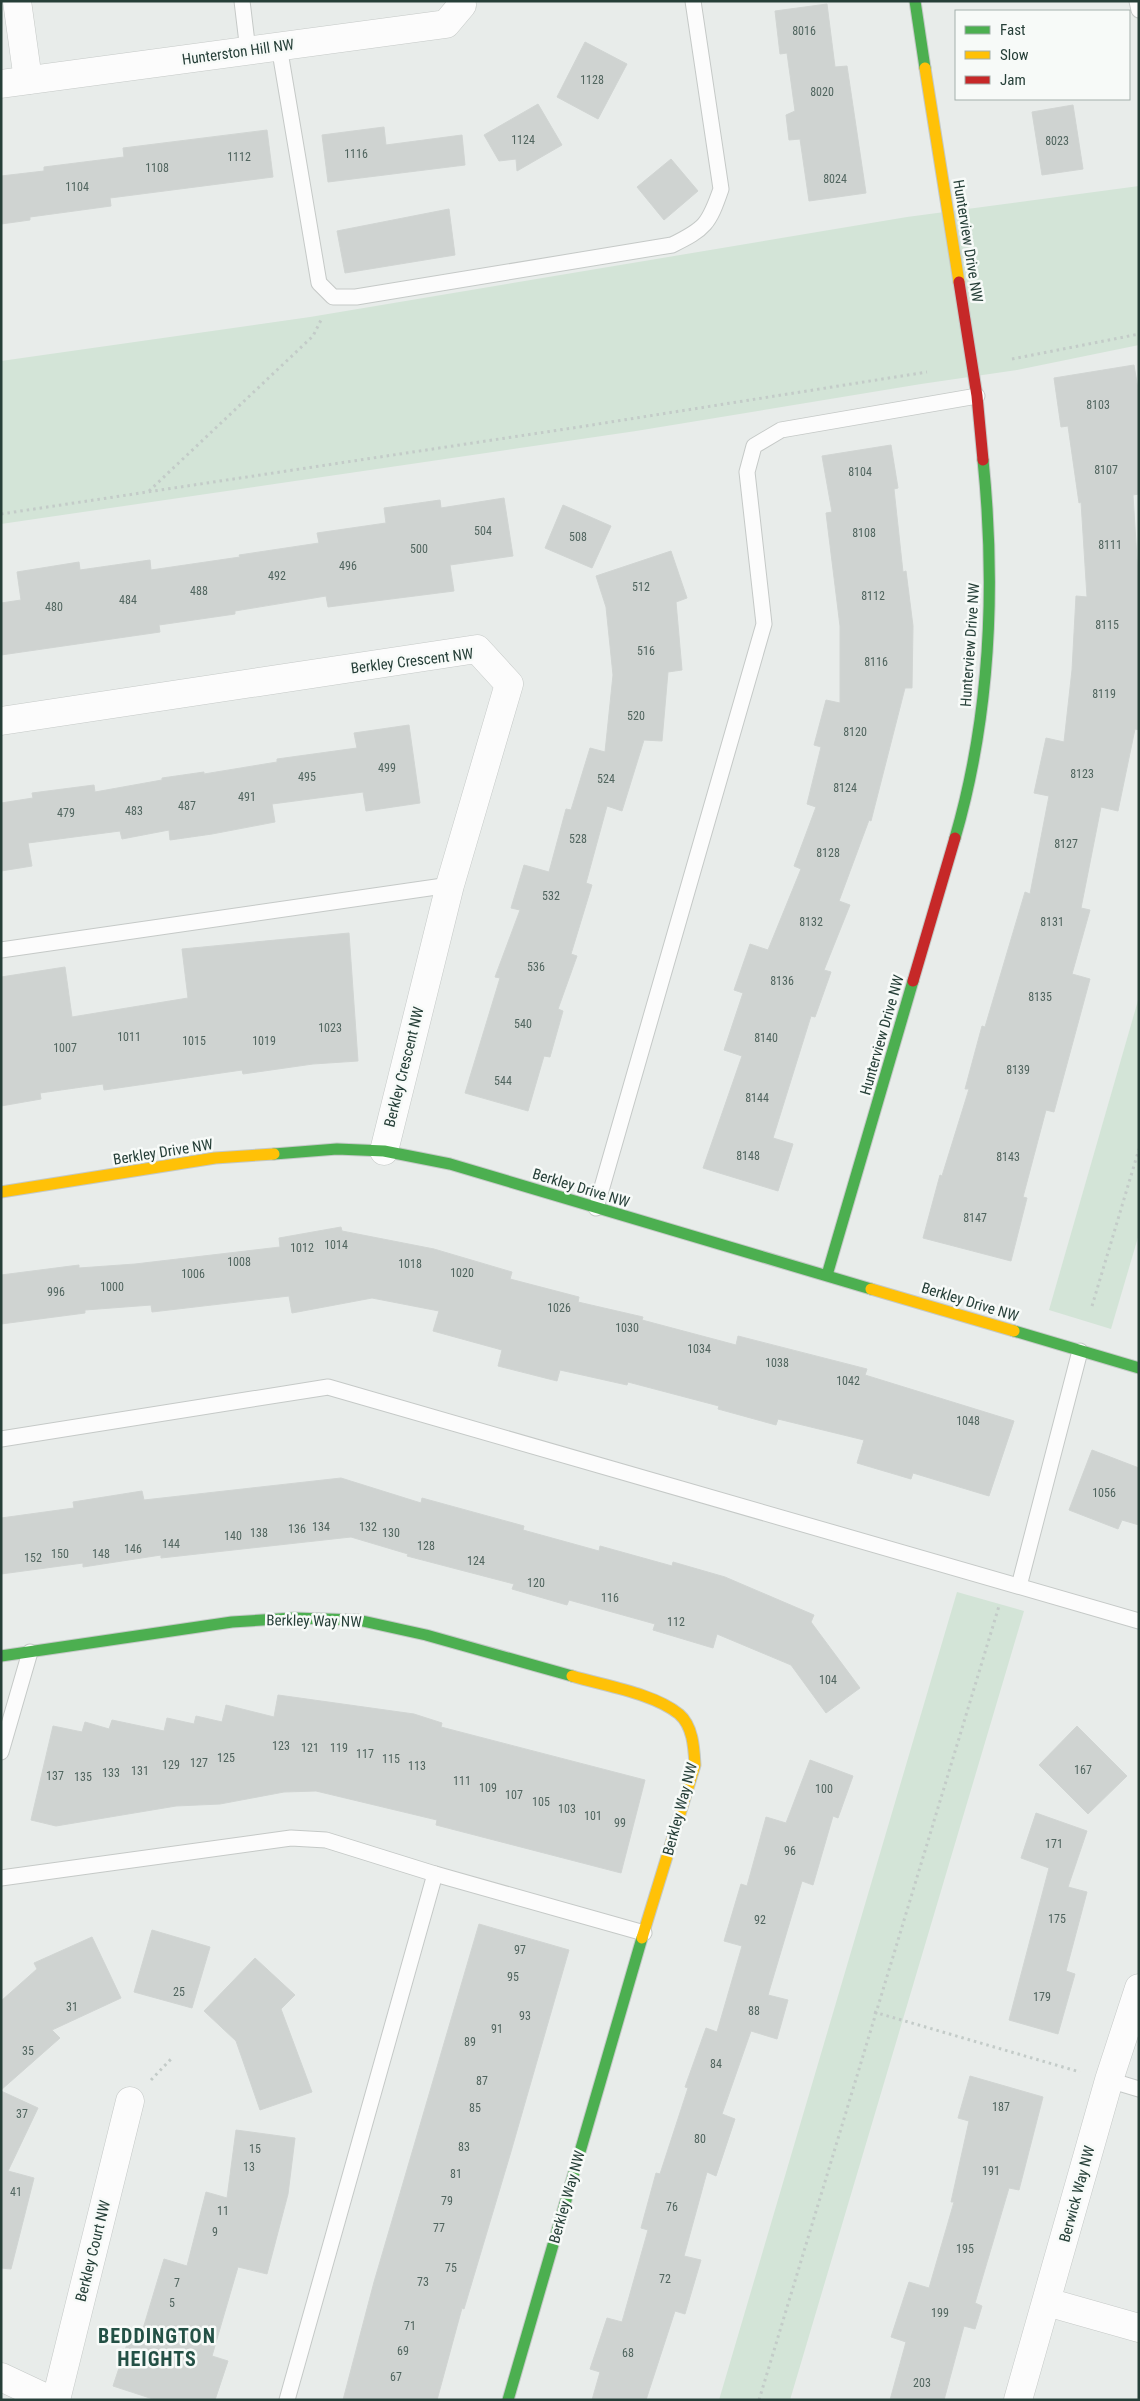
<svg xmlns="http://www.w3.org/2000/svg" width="1140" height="2401" viewBox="0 0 1140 2401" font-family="'Roboto Condensed',sans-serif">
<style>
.green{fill:#d3e4d7}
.building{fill:#cfd3d1;stroke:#d1d5d3}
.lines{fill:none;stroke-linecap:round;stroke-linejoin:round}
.lane-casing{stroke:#c5c9c7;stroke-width:17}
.street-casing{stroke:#c5c9c7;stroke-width:29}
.fast-casing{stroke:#c4c9c7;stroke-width:13}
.slow-casing{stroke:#c4c9c7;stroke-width:13}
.jam-casing{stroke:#c4c9c7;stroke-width:13}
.path{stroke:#c3cbc8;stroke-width:3;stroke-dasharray:2.5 4;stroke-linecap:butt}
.lane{stroke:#fcfcfc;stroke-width:15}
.street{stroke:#fcfcfc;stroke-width:28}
.fast{stroke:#4caf50;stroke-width:11}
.slow{stroke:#ffc107;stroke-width:11}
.jam{stroke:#c62828;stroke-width:11}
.labels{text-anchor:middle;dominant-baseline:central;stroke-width:5;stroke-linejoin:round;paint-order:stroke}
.number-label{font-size:12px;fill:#51655f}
.street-label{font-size:15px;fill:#263f38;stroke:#f7faf8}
.district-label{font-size:20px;font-weight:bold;letter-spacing:1px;fill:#235045;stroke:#f7faf8}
</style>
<rect width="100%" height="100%" fill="#e8ecea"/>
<!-- green -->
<g class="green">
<path d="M1139,186V345L1017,370L921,384L636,431L1,524V361L310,317L907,217Z"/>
<path d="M1139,997V1234L1111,1329L1049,1310Z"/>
<path d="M957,1592L1024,1611L790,2400H719Z"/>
</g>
<!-- building -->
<g class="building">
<path d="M827,4L835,67L847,66L866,193L809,201L800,139L789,140L786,115L795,111L787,53L780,54L775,11Z"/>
<path d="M585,42L627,64L598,119L557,97Z"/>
<path d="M538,104L562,145L517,171L516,159L499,161L484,135Z"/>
<path d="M1073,105L1083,169L1042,175L1032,112Z"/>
<path d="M384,127L386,145L462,135L465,165L328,182L322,135Z"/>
<path d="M267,130L273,177L110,198L111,206L30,217V220L1,224V176L44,171V167L124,157L123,148Z"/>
<path d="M671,159L698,191L664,220L637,187Z"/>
<path d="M449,209L455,255L345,273L337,231Z"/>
<path d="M1134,365L1139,395V494L1133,495L1139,591V730L1135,729L1118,811L1101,807L1081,908L1090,910L1072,974L1090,979L1054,1112L1046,1110L1023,1197L1027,1198L1011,1261L923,1238L940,1175L942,1176L969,1089H965L982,1026L985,1027L1025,892L1030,894L1049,796L1034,793L1046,738L1064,742L1072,670L1076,596L1087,597L1081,502L1079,503L1068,426L1061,427L1054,378Z"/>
<path d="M891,445L898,488L894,489L903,572L906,571L913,626L912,688H905L871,821L869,820L839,901L850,905L824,970L831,972L815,1017L811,1016L773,1138L793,1144L778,1191L703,1168L742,1056L724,1050L743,993L734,990L750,944L768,950L801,869L794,866L816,807L807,804L821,747L814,745L826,700L840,703V626L826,513L832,512L822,456Z"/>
<path d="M504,498L513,556L450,565L454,591L328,607L326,596L235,611V614L159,625L160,632L1,655V603L21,600L17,572L79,562L80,570L150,560L151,570L240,557L239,555L319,543L317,533L386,523L384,508L440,500L441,508Z"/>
<path d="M563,505L611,526L592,568L545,548Z"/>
<path d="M671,551L687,598L676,602L682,670L668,672L662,741L644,740L622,811L607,806L586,883L592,885L571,954L577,956L558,1009L563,1011L550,1057L544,1056L528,1111L465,1093L500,978L495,977L520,910L511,908L524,865L549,872L566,809L571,810L590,748L605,752L613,675L606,607L596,576Z"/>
<path d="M409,725L420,803L366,811L363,792L272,804L275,822L212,834L170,840L169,830L122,839L120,831L28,843L32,866L1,871V803L33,798L32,793L94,785L95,792L162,780V778L204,772V774L277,762V759L357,748L354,733Z"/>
<path d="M349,933L358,1061L313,1064L243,1074L242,1070L104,1090L103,1084L40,1093L41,1099L1,1106V977L65,967L72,1017L188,998L182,949Z"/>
<path d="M341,1227L342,1231L434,1249L512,1272L510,1279L579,1297L578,1302L643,1317L642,1320L736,1345L738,1336L867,1369L865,1375L1014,1421L989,1496L913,1473L911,1479L857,1463L864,1440L778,1419L776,1425L718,1409L719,1406L628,1382L627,1385L560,1370L557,1381L498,1366L502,1350L433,1331L439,1311L372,1298L292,1313L289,1296L152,1312L151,1305L85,1310V1313L1,1324V1275L79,1265V1268L135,1264L280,1247L279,1238Z"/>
<path d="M1092,1450L1139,1468V1525L1122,1520L1118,1529L1069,1510Z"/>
<path d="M341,1478L421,1503L422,1498L524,1526L523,1530L599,1551L600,1546L672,1566L673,1562L725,1577L814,1615L811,1622L860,1688L826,1713L791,1665L717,1634L713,1648L653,1630L655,1624L569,1600L567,1605L512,1589L514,1584L407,1556L408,1554L351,1537L161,1558V1555L83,1567V1563L1,1574V1518L74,1508L73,1502L142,1491L144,1500Z"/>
<path d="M278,1695L414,1714L442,1723L441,1727L645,1780L621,1873L436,1825L437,1820L316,1791L284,1792L220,1804L176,1806L56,1826L31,1820L53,1726L82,1732L85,1722L109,1729L112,1720L164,1731L167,1718L194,1724L196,1716L222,1722L226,1705L274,1717Z"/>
<path d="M1077,1726L1127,1776L1088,1814L1039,1765Z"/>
<path d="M810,1760L853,1776L838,1818L833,1816L813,1885L802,1881L768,1995L788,2000L777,2039L751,2031L722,2114L735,2119L716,2176L707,2172L684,2256L701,2260L685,2314L675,2311L646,2400H592L600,2372L590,2369L607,2318L622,2322L648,2230L641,2228L656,2173L660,2174L688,2088L685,2087L706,2028L717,2032L742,1946L724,1941L741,1884L747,1886L766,1817L786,1823Z"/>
<path d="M1036,1813L1087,1831L1068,1887L1087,1892L1066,1971L1075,1974L1058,2034L1009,2020L1049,1868L1021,1858Z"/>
<path d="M479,1924L569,1950L510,2155L464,2309L462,2308L437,2400H343L374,2282Z"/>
<path d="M152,1930L210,1947L192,2008L134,1992Z"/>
<path d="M92,1937L121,1998L52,2030L60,2038L1,2090V2001L37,1969L34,1963Z"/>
<path d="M255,1958L295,1995L281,2009L312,2092L260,2110L236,2041L204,2011Z"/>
<path d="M970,2076L1043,2097L1019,2190L1009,2188L975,2303L982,2306L975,2329L964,2326L944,2400H890L906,2342L891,2337L909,2282L929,2288L954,2202H951L969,2121L958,2118Z"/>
<path d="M1,2091L38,2108L8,2171L34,2178L11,2269L1,2268Z"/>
<path d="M236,2130L295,2138L288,2194L267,2274L238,2267L212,2356L228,2361L215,2400H156L113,2386L132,2329L142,2332L164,2259L187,2266L206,2192L227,2198Z"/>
</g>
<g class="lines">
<!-- lane casing -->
<g class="lane-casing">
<g id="lane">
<path d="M242,1L248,51"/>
<path d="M1137,1L1139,10"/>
<path d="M279,46L319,283L333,297H356L672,245C705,229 709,224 721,189L693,1"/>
<path d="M1,950L450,885"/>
<path d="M596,1208L764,624L747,472L754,446L781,430L977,396"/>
<path d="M1,1439L328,1387L1139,1621"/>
<path d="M1019,1586L1080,1351"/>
<path d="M1,1752L30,1652"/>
<path d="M1,1878L291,1838L326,1840L435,1874L644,1933"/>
<path d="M1109,2080L1139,2089"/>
<path d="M287,2400L435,1874"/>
</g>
</g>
<!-- street casing -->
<g class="street-casing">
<g id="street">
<path d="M17,1L28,80"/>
<path d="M1,84L446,24L462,5L461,1"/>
<path d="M1,721L477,649L509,684L450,885L384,1151"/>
<path d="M1047,2302L1139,2328"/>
<path d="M1,2377L50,2400"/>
<path d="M56,2400L130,2101"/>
<path d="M1018,2400L1109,2080L1139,1988"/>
</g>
</g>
<!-- fast casing -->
<g class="fast-casing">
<g id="fast">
<path d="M915,1L925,68"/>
<path d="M955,838C991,714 996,588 983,460"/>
<path d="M274,1154L337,1149L384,1151L450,1164L871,1289"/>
<path d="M827,1275L913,981"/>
<path d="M1014,1331L1139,1368"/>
<path d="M1,1656L232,1622L294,1618L358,1620L426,1635L572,1676"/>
<path d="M508,2400L642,1938"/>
</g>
</g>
<!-- slow casing -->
<g class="slow-casing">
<g id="slow">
<path d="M925,68L959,282"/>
<path d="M1,1192L215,1158L274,1154"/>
<path d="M871,1289L1014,1331"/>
<path d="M572,1676C605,1686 653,1693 679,1714C693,1726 694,1748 695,1765L642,1938"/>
</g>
</g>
<!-- jam casing -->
<g class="jam-casing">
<g id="jam">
<path d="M959,282L977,396L983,460"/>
<path d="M913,981L955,838"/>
</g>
</g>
<!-- path -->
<g class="path">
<path d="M1012,359L1139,334"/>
<path d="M149,491L313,336L322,318"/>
<path d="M1,514L579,427L927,372"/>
<path d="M1092,1306L1139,1149"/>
<path d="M874,2012L1080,2072"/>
<path d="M151,2080L171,2059"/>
<path d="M759,2400L999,1606"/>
</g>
<!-- lane -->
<use href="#lane" class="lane"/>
<!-- street -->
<use href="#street" class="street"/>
<!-- fast -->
<use href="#fast" class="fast"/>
<!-- slow -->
<use href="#slow" class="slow"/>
<!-- jam -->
<use href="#jam" class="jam"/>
</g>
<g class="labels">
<!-- number labels -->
<g class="number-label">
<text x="804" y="31">8016</text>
<text x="592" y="80">1128</text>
<text x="822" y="92">8020</text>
<text x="523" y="140">1124</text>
<text x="1057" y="141">8023</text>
<text x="356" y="154">1116</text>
<text x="239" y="157">1112</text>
<text x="157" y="168">1108</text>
<text x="835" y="179">8024</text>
<text x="77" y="187">1104</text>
<text x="1098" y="405">8103</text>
<text x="1106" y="470">8107</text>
<text x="860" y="472">8104</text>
<text x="483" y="531">504</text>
<text x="864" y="533">8108</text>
<text x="578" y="537">508</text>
<text x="1110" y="545">8111</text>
<text x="419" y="549">500</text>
<text x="348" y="566">496</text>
<text x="277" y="576">492</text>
<text x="641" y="587">512</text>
<text x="199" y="591">488</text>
<text x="873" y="596">8112</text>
<text x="128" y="600">484</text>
<text x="54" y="607">480</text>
<text x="1107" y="625">8115</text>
<text x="646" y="651">516</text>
<text x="876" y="662">8116</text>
<text x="1104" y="694">8119</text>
<text x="636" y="716">520</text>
<text x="855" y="732">8120</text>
<text x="387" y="768">499</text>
<text x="1082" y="774">8123</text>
<text x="307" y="777">495</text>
<text x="606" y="779">524</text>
<text x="845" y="788">8124</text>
<text x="247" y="797">491</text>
<text x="187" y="806">487</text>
<text x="134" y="811">483</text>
<text x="66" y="813">479</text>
<text x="578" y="839">528</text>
<text x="1066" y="844">8127</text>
<text x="828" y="853">8128</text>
<text x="551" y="896">532</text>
<text x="811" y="922">8132</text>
<text x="1052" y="922">8131</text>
<text x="536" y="967">536</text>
<text x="782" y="981">8136</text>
<text x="1040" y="997">8135</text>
<text x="523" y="1024">540</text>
<text x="330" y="1028">1023</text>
<text x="129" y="1037">1011</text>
<text x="766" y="1038">8140</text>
<text x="194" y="1041">1015</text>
<text x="264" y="1041">1019</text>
<text x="65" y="1048">1007</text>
<text x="1018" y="1070">8139</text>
<text x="503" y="1081">544</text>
<text x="757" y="1098">8144</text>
<text x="748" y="1156">8148</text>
<text x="1008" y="1157">8143</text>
<text x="975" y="1218">8147</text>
<text x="336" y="1245">1014</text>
<text x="302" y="1248">1012</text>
<text x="239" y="1262">1008</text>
<text x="410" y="1264">1018</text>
<text x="462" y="1273">1020</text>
<text x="193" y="1274">1006</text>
<text x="112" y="1287">1000</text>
<text x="56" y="1292">996</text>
<text x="559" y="1308">1026</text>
<text x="627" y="1328">1030</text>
<text x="699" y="1349">1034</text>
<text x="777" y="1363">1038</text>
<text x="848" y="1381">1042</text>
<text x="968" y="1421">1048</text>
<text x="1104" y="1493">1056</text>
<text x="321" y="1527">134</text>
<text x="368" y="1527">132</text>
<text x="297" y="1529">136</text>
<text x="259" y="1533">138</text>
<text x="391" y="1533">130</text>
<text x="233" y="1536">140</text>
<text x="171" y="1544">144</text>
<text x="426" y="1546">128</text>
<text x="133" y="1549">146</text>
<text x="60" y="1554">150</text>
<text x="101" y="1554">148</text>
<text x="33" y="1558">152</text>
<text x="476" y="1561">124</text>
<text x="536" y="1583">120</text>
<text x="610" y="1598">116</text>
<text x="676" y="1622">112</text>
<text x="828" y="1680">104</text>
<text x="281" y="1746">123</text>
<text x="310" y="1748">121</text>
<text x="339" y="1748">119</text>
<text x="365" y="1754">117</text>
<text x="226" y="1758">125</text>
<text x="391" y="1759">115</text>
<text x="199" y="1763">127</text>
<text x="171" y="1765">129</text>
<text x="417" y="1766">113</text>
<text x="1083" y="1770">167</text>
<text x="140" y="1771">131</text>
<text x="111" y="1773">133</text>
<text x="55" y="1776">137</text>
<text x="83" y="1777">135</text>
<text x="462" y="1781">111</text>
<text x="488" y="1788">109</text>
<text x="824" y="1789">100</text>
<text x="514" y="1795">107</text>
<text x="541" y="1802">105</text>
<text x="567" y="1809">103</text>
<text x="593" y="1816">101</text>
<text x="620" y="1823">99</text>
<text x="1054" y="1844">171</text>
<text x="790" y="1851">96</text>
<text x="1057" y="1919">175</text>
<text x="760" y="1920">92</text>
<text x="520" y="1950">97</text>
<text x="513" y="1977">95</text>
<text x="179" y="1992">25</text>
<text x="1042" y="1997">179</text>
<text x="72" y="2007">31</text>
<text x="754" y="2011">88</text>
<text x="525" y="2016">93</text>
<text x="497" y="2029">91</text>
<text x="470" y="2042">89</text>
<text x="28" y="2051">35</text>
<text x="716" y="2064">84</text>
<text x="482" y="2081">87</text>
<text x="1001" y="2107">187</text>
<text x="475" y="2108">85</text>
<text x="22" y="2114">37</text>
<text x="700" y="2139">80</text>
<text x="464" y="2147">83</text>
<text x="255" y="2149">15</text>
<text x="249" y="2167">13</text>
<text x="991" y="2171">191</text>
<text x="456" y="2174">81</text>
<text x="16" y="2192">41</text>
<text x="447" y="2201">79</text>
<text x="672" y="2207">76</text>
<text x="223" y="2211">11</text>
<text x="439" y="2228">77</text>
<text x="215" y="2232">9</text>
<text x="965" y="2249">195</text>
<text x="451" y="2268">75</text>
<text x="665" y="2279">72</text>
<text x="423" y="2282">73</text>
<text x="177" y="2283">7</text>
<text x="172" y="2303">5</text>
<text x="940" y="2313">199</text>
<text x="410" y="2326">71</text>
<text x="403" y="2351">69</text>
<text x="628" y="2353">68</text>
<text x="396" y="2377">67</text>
<text x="922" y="2383">203</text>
</g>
<!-- street labels -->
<g class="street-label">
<text transform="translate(238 52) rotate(-8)">Hunterston Hill NW</text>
<text transform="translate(968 241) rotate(81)">Hunterview Drive NW</text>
<text transform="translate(970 645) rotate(-86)">Hunterview Drive NW</text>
<text transform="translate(412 661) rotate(-7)">Berkley Crescent NW</text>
<text transform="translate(882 1035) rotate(-74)">Hunterview Drive NW</text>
<text transform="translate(404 1067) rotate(-76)">Berkley Crescent NW</text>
<text transform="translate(163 1152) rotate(-9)">Berkley Drive NW</text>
<text transform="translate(581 1188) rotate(17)">Berkley Drive NW</text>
<text transform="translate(970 1302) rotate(17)">Berkley Drive NW</text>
<text transform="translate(314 1621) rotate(1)">Berkley Way NW</text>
<text transform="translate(680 1809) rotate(-75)">Berkley Way NW</text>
<text transform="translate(1077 2194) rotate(-75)">Berwick Way NW</text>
<text transform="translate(567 2197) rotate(-74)">Berkley Way NW</text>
<text transform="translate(93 2251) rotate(-76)">Berkley Court NW</text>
</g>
<!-- district labels -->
<g class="district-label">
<text x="157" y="2336">BEDDINGTON<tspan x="157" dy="23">HEIGHTS</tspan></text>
</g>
</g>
<!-- border -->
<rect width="1140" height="2401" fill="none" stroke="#263f38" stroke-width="5"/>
<!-- legend -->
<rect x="955" y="10" width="175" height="90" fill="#f7faf8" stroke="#a3afab"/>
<rect x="965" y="26" width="25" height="8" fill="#4caf50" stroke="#a3afab"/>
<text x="1000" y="35" font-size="15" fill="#263f38">Fast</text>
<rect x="965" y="51" width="25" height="8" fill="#ffc107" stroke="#a3afab"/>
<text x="1000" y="60" font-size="15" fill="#263f38">Slow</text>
<rect x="965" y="76" width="25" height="8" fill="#c62828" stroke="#a3afab"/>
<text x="1000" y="85" font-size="15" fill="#263f38">Jam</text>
</svg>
